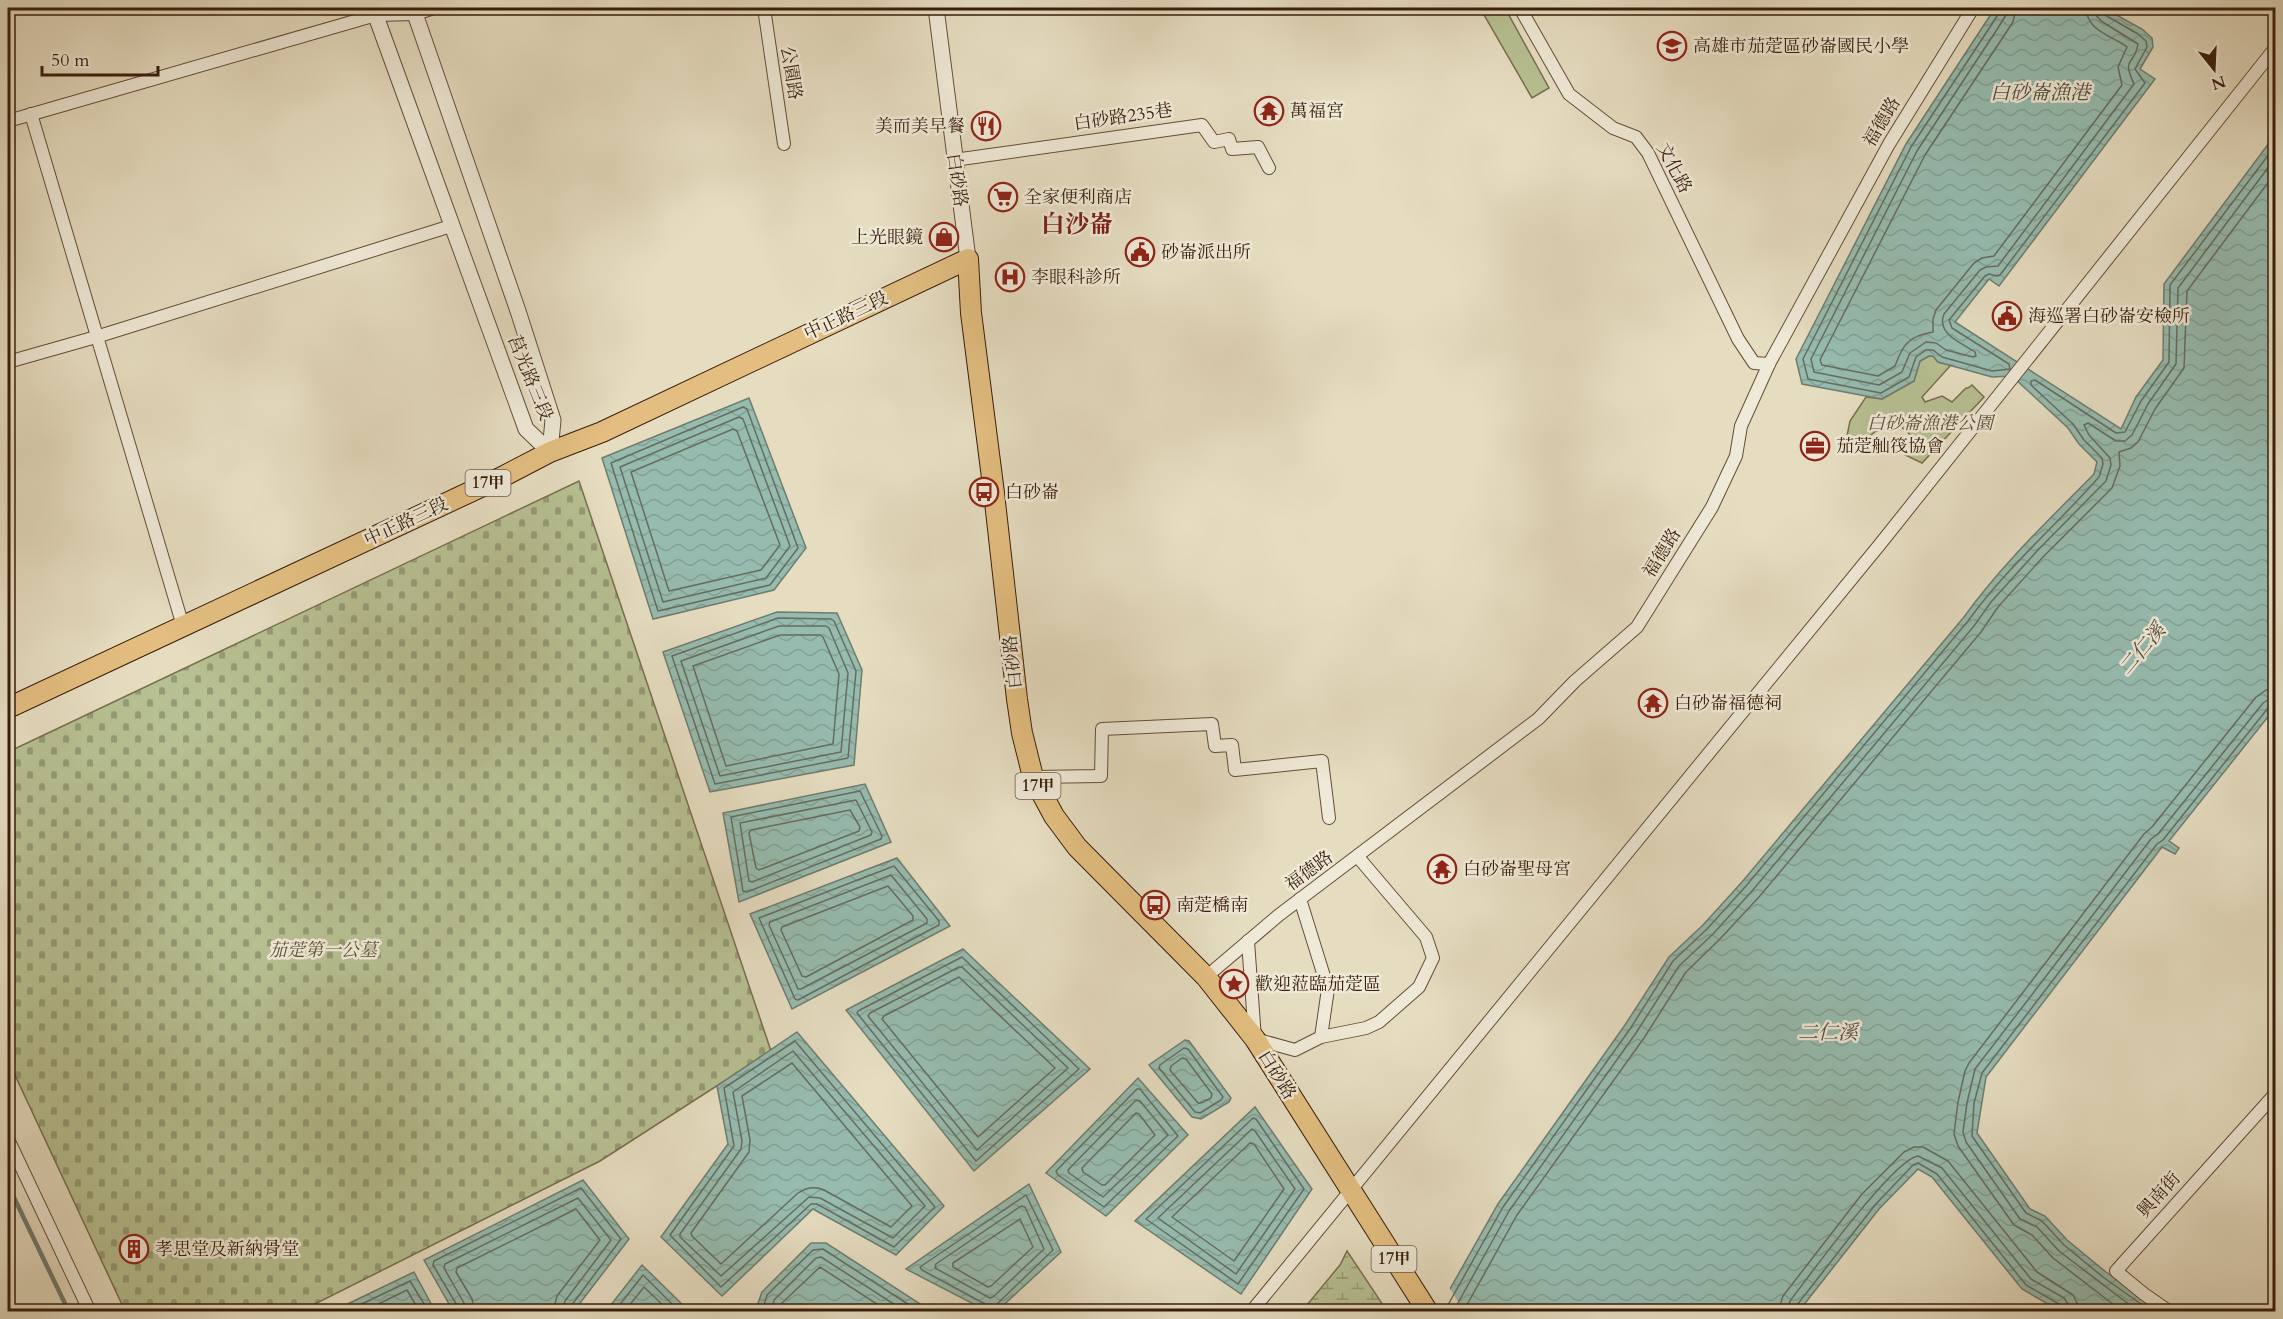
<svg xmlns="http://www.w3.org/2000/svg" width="2283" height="1319" viewBox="0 0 2283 1319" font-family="Cardo,'Noto Serif TC',serif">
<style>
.wetland{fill:url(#wetland-marsh);stroke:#786e4e;stroke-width:1.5}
.cemetery{fill:url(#cemetery-stones);stroke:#786e4e;stroke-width:1.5}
.park{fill:#b7c092;stroke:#786e4e;stroke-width:1.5}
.water{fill:url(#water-waves);stroke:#707c6e;stroke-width:1.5}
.pier{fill:#e6ddc1}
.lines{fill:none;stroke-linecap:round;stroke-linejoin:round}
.shore{stroke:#676c5e;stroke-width:1.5}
.stream{stroke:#707c6e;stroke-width:4.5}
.minor-casing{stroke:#644d38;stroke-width:14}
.tertiary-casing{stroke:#644d38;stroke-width:17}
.primary-casing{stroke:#381d0b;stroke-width:22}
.minor{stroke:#efe9d7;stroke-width:12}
.tertiary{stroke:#efe9d7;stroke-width:15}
.primary{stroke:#e3be80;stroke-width:20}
.labels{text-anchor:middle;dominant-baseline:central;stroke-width:5;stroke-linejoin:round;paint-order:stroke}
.shield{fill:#efe9d7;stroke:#6f5a48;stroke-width:1.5}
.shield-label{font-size:16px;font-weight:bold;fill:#381d0b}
.poi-label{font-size:18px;fill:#381d0b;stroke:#efe9d7;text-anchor:start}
.street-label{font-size:18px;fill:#381d0b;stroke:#efe9d7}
.park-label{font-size:18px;font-style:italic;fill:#5e4e34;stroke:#efe9d7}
.water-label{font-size:20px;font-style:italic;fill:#544d3d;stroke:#efe9d7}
.district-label{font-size:24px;font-weight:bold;fill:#7a1f14;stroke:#efe9d7}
</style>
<defs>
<pattern id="wetland-marsh" width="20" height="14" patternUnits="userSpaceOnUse" patternTransform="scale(1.5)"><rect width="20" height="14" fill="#b7c092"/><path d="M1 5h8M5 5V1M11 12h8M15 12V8" fill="none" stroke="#969b75"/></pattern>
<pattern id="cemetery-stones" width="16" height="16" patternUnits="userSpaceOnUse" patternTransform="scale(1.5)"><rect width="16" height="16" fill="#b7c092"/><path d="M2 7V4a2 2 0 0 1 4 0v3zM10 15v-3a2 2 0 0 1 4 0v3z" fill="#969b75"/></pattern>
<pattern id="water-waves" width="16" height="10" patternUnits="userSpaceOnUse" patternTransform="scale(1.5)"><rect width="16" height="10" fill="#96bcb0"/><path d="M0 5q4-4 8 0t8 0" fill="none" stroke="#82a196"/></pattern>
</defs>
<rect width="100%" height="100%" fill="#e6ddc1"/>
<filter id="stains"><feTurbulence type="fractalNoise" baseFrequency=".00333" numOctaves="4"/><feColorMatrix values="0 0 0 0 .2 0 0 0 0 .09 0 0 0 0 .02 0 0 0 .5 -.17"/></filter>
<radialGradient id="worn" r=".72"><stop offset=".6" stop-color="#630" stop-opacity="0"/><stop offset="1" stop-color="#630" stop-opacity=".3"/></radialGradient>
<!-- wetland -->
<path class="wetland" d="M1347,1251L1387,1311H1302L1340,1265Z"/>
<!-- cemetery -->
<path class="cemetery" d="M579,481L771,1051L600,1161L301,1311H125L8,1060V752Z"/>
<!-- park -->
<g class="park">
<path d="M1480,8H1505L1549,88L1532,98Z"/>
<path d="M1929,356H1933L1938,362L1951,365L1922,397L1925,402L1942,396L1952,402L1966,388H1968L1972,385L1984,397L1922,463L1905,455L1913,437L1900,426L1876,431L1860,444L1847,436L1850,421L1866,397L1882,399L1914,381L1920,361Z"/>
</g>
<!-- water -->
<g class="water">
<path d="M1995,8H2104L2142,29L2152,38L2153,47L2140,69L2155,79L1999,286L1989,279L1955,322L2121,429L2136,397L2163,360L2164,284L2275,135V708L2169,841L2179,848L2175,854L2162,847L1986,1077L1977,1133L2030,1209L2045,1216L2067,1240L2106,1272L2162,1311H2060L2022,1289L1932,1177L1918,1169L1879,1209L1799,1311L1437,1312L1498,1204L1625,1025L1669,957L1703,925L1742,882L1964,617C2001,565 2049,520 2094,474L2097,462L2079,444L2068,428L2012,376L1992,377L1938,362L1933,356H1929L1920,361L1914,381L1882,399L1802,384L1796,359L1906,144Z"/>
<path d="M749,398L806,548L774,590L653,619L602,458Z"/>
<path d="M777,612L837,613L862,670L854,765L710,792L663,652Z"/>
<path d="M865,784L891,842L739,902L723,813Z"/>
<path d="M897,858L950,926L792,1009L750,914Z"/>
<path d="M963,949L1090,1069L974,1171L846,1010Z"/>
<path d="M797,1032L944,1206L896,1255L813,1209L722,1296L661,1237L728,1144L717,1086Z"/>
<path d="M1185,1040L1189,1041L1231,1098L1229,1102L1201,1119L1192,1117L1149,1065Z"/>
<path d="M1138,1078L1188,1135L1106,1216L1046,1173Z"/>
<path d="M1255,1107L1312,1189L1241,1294L1135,1221Z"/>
<path d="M583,1180L629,1239L574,1311H453L424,1260Z"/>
<path d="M1029,1184L1061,1252L997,1311H987L906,1269Z"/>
<path d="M811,1243H826L931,1311H759L757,1306L762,1292Z"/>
<path d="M642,1265L687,1309L685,1311L607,1310Z"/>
<path d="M414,1272L435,1311H333Z"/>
</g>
<!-- pier -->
<path class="pier" d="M1448,1286L1465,1312L1434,1311Z"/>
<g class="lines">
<!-- shore -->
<g class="shore">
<path d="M2000,8L1999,13L1990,27L1911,147L1803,359L1808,379L1881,393L1909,377L1916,357L1926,350H1933L1942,357L1992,371L2010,369L2009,364L1952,328L1949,320L1985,276L1989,274L1997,276L2000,275L2145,83L2135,69L2147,47L2146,41L2138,34L2105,15L2102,8"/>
<path d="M2007,8L2006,15L1996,31L1917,151L1811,359L1814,372L1879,385L1902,372L1910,353L1926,342L1936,343L1946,350L1973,357L1976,356L1975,352C1962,343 1936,334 1944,314L1980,270L1986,267L1998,266L2134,84C2121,55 2134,68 2138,44L2101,21L2096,15L2095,8"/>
<path d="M2016,8L2013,22L1925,155L1820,360L1822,365L1878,376L1895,366C1903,344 1909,336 1933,332V319L1936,310L1974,263L1982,258L1994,256L2122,85L2118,67L2127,47C2111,35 2087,31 2086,8"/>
<path d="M743,407L747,409L798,548L770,585L658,611L611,463Z"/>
<path d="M739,417L743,419L790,546L766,578L663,602L620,467Z"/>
<path d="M733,429L737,431L780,545L761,570L669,591L631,472Z"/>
<path d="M778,618L831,619L834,621L856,671L848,758L715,784L672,656Z"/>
<path d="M779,626H826L829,628L848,673L841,752L720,776L681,661Z"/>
<path d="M780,635H820L823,637L839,674L833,744L726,766L693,666Z"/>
<path d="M860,791L882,836L881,839L747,892L743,891L731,817Z"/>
<path d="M856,800L872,832L871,835L752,882L749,881L740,823Z"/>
<path d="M850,810L860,827L859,831L759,870L756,868L749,833L751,830Z"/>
<path d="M894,866L939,921V925L798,1000L795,999L759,918Z"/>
<path d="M891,875L927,919V923L801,989H798L769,925L770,922Z"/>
<path d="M888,886L913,916V920L806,977L802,976L781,930L782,927Z"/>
<path d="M962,957L1079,1069L976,1161L857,1013L858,1011Z"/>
<path d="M959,967H962L1068,1068L977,1150L868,1016L870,1013Z"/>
<path d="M959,977L1055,1068L978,1137L882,1019L884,1016Z"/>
<path d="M795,1041L935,1207L894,1247L817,1204H811L721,1287L670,1235L734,1146L724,1088Z"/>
<path d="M1184,1048L1188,1049L1223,1097L1221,1100L1200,1113L1195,1112L1159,1068L1160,1065Z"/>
<path d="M793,1051L925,1206L893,1238L820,1198L809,1197L721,1276L680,1237V1234L741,1149L742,1141L733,1092Z"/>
<path d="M1182,1058L1186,1059L1212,1094L1211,1098L1201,1103H1198L1170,1070L1171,1066Z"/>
<path d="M792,1063L912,1206L891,1227L824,1190C815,1186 807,1187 798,1193L721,1264L692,1236L691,1233L749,1152L750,1140L742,1096Z"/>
<path d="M1137,1089H1140L1178,1136L1104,1207L1058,1175L1056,1171Z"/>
<path d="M1136,1100L1140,1101L1168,1135L1103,1197L1069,1173L1068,1170Z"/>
<path d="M1136,1113L1139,1114L1155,1135L1105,1185H1102L1083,1172L1082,1168Z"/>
<path d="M1253,1118L1256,1119L1304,1189L1238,1284L1146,1219Z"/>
<path d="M1252,1129L1255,1131L1295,1189L1236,1274L1158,1218Z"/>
<path d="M1250,1143L1254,1144L1284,1189L1234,1261L1172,1217Z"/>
<path d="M1021,1206L1025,1207L1044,1249L993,1297L990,1298L935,1268L936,1264Z"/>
<path d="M1020,1219L1033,1247L991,1286L988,1287L953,1267V1263Z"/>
<path d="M345,1312L410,1281L429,1312"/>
<path d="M362,1312L407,1290L420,1312"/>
<path d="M458,1312V1307L433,1265L434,1261L581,1188L621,1239L571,1306L570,1312"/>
<path d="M466,1312L464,1303L444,1268L445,1264L578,1198L611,1240L565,1301L562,1312"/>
<path d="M475,1312L472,1299L456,1272L457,1268L576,1209L600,1240L557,1296L553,1312"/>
<path d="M614,1312L643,1275L680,1312"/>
<path d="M624,1312L644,1287L670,1312"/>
<path d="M764,1312V1305L767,1295L813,1250L823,1249L920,1312"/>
<path d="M772,1312L774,1300L816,1258L821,1257L906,1312"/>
<path d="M781,1312V1304L820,1267L889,1312"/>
<path d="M988,1312L990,1310L985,1304L922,1270L920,1267L1026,1195L1053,1250L996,1305L992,1310L994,1312"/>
<path d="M1444,1312L1503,1207L1630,1029L1673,961L1707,929L1746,886L1968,621C2006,568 2056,526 2099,477L2103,464L2102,458L2084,440L2073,424L2031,385V381L2035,380L2116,433L2125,432L2141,401L2169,362L2170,285L2276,145"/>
<path d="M1453,1312L1509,1211L1636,1033L1679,966L1713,934L1752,891L1974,626L1991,602L2037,551L2106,481L2111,465L2110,458L2089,435L2084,425L2088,423L2116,441H2125L2132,435L2148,404L2176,364L2178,288L2276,157"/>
<path d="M1463,1312L1517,1215L1644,1038L1686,972L1719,940L1759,897L1981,632L1998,607L2043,557L2112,488L2120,466L2119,452L2131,448L2138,442L2155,409L2184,368L2187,291L2276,172"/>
<path d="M1778,1312L1783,1296L1862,1194L1904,1152L1914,1147H1923L1948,1161L2037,1272L2073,1295L2077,1303L2078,1312"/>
<path d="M1788,1312L1790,1301C1809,1276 1894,1159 1918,1156L1942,1168L2031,1279L2064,1298L2068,1304L2069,1312"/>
<path d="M1795,1312L1797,1305L1875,1205L1913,1165L1918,1163L1937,1174L2026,1285L2059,1304L2062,1312"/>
<path d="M2123,1312L2053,1258L2032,1235L2014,1225L1958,1146L1954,1134L1958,1102L1965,1071L1969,1063L2144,834L2152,827L2256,697L2266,690L2276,689"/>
<path d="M2139,1312L2059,1251L2037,1227L2020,1219L1966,1142L1963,1132L1967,1103L1975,1069L2151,839L2158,834L2263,703L2269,699L2276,698"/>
<path d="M2152,1312L2103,1277L2064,1245L2042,1221L2026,1213L1972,1136L1974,1103L1982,1073L2157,844L2163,840L2268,708L2276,705"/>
</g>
<!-- stream -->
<path class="stream" d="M8,1185L69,1312"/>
<!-- minor casing -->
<g class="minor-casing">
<g id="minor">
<path d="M764,8L784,144"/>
<path d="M1520,8L1569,94L1613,128L1636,137L1648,153L1738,339L1754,363L1769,364"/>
<path d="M31,114L183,626"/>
<path d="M8,121L376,15L415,14L434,8"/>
<path d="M954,160L1202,125L1214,142L1229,139L1232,149L1258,147L1269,168"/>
<path d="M8,362L96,337L451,226"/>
<path d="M1033,777L1101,776L1102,729L1212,724L1215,746L1232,745L1235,770L1322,761L1329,818"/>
<path d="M1300,899L1328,989L1321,1037"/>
<path d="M1248,941L1255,1039L1295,1050L1321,1037L1366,1028L1379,1022L1419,987L1433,958L1426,937L1358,857"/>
<path d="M1206,977L1279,915L1538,719L1575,681L1637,627L1712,507L1736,456L1741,426L1769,364L1889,144L1973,8"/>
<path d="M8,1139L90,1312"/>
<path d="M1251,1312L1881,543L2276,47"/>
<path d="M2170,1312L2144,1294L2116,1271L2276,1093"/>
</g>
</g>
<!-- tertiary casing -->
<g class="tertiary-casing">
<g id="tertiary">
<path d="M373,8L526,429L550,452"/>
<path d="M413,8L518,311L553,420L550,452"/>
<path d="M936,8L968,259"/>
</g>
</g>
<!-- primary casing -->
<g class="primary-casing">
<path id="primary" d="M8,708L500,478L550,452L602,432L968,259L971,313L994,493L1017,699L1022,733L1033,777L1054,816L1077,847L1206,977L1255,1039L1428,1312"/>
</g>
<!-- minor -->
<use href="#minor" class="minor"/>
<!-- tertiary -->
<use href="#tertiary" class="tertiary"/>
<!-- primary -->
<use href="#primary" class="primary"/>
</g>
<!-- icons -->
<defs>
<g id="school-ring" transform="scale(1.5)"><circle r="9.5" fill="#efe9d7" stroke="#8f2418" stroke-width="1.5"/><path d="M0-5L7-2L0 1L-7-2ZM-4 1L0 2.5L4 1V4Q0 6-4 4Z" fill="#8f2418"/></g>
<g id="temple-ring" transform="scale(1.5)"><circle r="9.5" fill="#efe9d7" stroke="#8f2418" stroke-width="1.5"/><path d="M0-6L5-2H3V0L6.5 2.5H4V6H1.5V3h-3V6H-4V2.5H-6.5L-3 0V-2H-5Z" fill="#8f2418"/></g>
<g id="restaurant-ring" transform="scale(1.5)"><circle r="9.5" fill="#efe9d7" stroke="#8f2418" stroke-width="1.5"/><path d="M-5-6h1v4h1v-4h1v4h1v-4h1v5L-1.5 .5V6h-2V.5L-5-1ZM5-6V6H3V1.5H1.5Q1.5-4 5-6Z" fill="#8f2418"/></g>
<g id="supermarket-ring" transform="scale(1.5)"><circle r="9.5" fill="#efe9d7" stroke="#8f2418" stroke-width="1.5"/><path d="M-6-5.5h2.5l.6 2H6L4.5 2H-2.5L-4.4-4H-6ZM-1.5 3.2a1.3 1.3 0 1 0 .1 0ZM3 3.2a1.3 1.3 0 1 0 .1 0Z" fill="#8f2418"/></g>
<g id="shop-ring" transform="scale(1.5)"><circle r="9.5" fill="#efe9d7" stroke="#8f2418" stroke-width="1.5"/><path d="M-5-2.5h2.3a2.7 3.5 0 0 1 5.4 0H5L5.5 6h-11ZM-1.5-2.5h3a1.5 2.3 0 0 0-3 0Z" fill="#8f2418"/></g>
<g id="civic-ring" transform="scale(1.5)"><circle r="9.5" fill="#efe9d7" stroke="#8f2418" stroke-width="1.5"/><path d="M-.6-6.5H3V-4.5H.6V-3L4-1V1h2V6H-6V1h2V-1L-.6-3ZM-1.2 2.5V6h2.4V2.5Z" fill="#8f2418"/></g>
<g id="hospital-ring" transform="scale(1.5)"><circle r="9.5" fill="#efe9d7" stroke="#8f2418" stroke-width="1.5"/><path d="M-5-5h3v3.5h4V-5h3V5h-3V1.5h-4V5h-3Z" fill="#8f2418"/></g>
<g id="office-ring" transform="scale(1.5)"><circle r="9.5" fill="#efe9d7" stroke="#8f2418" stroke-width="1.5"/><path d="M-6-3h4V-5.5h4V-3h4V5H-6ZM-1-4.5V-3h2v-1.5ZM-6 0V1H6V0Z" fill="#8f2418"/></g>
<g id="bus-ring" transform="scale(1.5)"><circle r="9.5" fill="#efe9d7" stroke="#8f2418" stroke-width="1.5"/><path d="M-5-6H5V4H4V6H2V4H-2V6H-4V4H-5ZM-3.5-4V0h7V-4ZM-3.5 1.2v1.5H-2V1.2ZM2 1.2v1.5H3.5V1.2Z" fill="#8f2418"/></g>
<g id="sight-ring" transform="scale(1.5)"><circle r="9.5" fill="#efe9d7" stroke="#8f2418" stroke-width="1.5"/><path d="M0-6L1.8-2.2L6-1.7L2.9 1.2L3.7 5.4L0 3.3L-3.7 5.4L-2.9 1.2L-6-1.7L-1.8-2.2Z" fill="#8f2418"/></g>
<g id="building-ring" transform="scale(1.5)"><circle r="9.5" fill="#efe9d7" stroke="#8f2418" stroke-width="1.5"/><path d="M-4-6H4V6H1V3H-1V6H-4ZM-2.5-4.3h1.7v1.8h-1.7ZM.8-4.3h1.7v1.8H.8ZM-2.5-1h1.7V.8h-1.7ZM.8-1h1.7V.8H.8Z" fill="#8f2418"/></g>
</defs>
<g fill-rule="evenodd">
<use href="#school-ring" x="1672" y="46"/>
<use href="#temple-ring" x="1269" y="111"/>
<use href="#restaurant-ring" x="986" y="126"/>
<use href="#supermarket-ring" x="1003" y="197"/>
<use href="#shop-ring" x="944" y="237"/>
<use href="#civic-ring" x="1140" y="252"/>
<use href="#hospital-ring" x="1010" y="277"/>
<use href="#civic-ring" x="2007" y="316"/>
<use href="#office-ring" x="1815" y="446"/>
<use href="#bus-ring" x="984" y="492"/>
<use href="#temple-ring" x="1653" y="703"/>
<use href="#temple-ring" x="1442" y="869"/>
<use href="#bus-ring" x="1155" y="905"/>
<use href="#sight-ring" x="1234" y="984"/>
<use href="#building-ring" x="134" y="1249"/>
</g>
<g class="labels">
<!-- shield labels -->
<g class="shield">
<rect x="465.5" y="470" width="45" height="26" rx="4.5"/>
<rect x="1015.5" y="773" width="45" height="26" rx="4.5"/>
<rect x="1371.5" y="1246" width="45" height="26" rx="4.5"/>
</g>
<g class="shield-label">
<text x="488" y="483">17甲</text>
<text x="1038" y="786">17甲</text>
<text x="1394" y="1259">17甲</text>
</g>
<!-- poi labels -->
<g class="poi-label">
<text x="1693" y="46">高雄市茄萣區砂崙國民小學</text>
<text x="1290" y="111">萬福宮</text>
<text x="965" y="126" text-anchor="end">美而美早餐</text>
<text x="1024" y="197">全家便利商店</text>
<text x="923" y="237" text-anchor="end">上光眼鏡</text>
<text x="1161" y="252">砂崙派出所</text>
<text x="1031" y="277">李眼科診所</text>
<text x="2028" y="316">海巡署白砂崙安檢所</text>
<text x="1836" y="446">茄萣舢筏協會</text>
<text x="1005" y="492">白砂崙</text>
<text x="1674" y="703">白砂崙福德祠</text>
<text x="1463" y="869">白砂崙聖母宮</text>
<text x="1176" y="905">南萣橋南</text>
<text x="1255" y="984">歡迎蒞臨茄萣區</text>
<text x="155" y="1249">孝思堂及新納骨堂</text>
</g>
<!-- street labels -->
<g class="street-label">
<text transform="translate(791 73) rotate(81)">公園路</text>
<text transform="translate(1123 117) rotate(-8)">白砂路235巷</text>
<text transform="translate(1882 122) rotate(-59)">福德路</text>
<text transform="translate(1674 168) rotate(62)">文化路</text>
<text transform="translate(957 180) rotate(82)">白砂路</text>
<text transform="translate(846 316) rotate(-25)">中正路三段</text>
<text transform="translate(530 378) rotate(68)">莒光路三段</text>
<text transform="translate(406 522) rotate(-25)">中正路三段</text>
<text transform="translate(1662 553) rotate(-58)">福德路</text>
<text transform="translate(1013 662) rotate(-96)">白砂路</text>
<text transform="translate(1309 871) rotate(-36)">福德路</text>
<text transform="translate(1277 1075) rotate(58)">白砂路</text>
<text transform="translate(2159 1195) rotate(-48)">興南街</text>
</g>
<!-- park labels -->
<g class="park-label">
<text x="1930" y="423">白砂崙漁港公園</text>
<text x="323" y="950">茄萣第一公墓</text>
</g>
<!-- water labels -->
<g class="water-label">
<text x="2040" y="92">白砂崙漁港</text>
<text transform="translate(2142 649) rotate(-50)">二仁溪</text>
<text x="1828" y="1032">二仁溪</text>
</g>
<!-- district labels -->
<g class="district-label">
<text x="1077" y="224">白沙崙</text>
</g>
</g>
<!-- margin -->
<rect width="2283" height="1319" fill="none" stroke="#e6ddc1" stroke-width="30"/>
<rect x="9" y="9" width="2265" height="1301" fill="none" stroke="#381d0b" stroke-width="3"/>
<rect x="15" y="15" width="2253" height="1289" fill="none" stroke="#381d0b" stroke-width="1.5"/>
<!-- north arrow -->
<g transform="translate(2214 69) rotate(162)" stroke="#efe9d7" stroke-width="4.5" paint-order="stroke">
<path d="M0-4.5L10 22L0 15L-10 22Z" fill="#381d0b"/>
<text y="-9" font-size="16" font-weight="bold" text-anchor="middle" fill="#381d0b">N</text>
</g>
<!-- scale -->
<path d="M42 66v9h116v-9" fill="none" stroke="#381d0b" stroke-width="3"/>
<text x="51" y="66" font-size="18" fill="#381d0b" stroke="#efe9d7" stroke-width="4.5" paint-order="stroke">50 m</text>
<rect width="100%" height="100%" filter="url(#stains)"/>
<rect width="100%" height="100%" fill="url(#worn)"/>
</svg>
